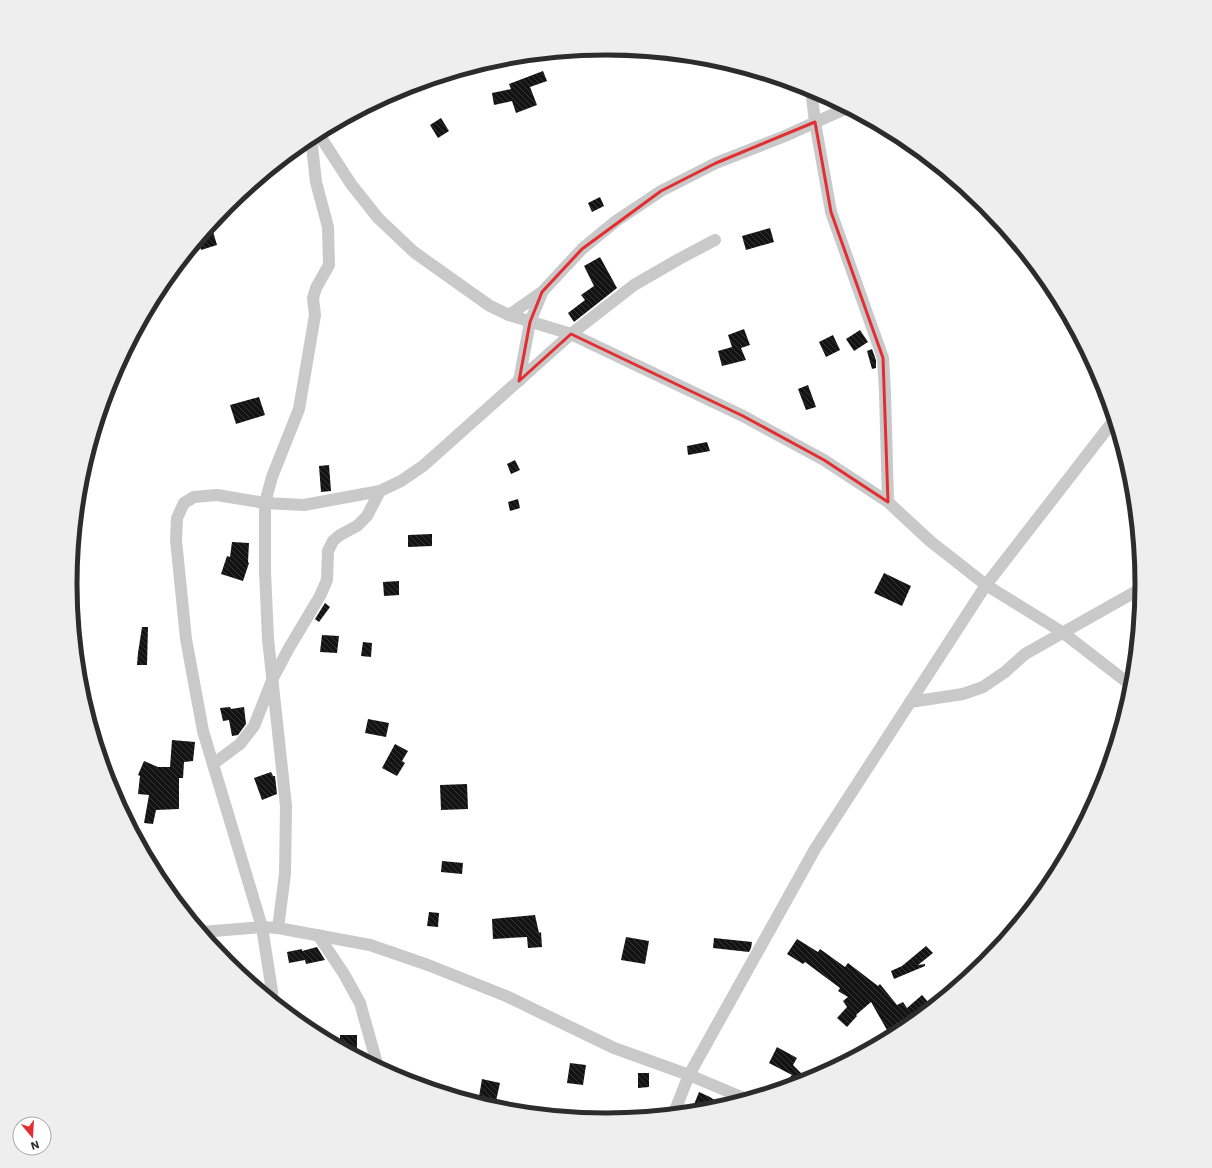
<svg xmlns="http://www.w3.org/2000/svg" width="1212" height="1168" viewBox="0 0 1212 1168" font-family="'Work Sans',sans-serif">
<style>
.building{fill:url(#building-back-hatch)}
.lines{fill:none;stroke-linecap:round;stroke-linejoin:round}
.minor{stroke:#c9c9c9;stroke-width:12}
.marked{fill:none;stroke:#e22e32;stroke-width:3;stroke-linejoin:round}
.rim{fill:none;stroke:#2c2c2c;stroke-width:5}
</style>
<defs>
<pattern id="building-back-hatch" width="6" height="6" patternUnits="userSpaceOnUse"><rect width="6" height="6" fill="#131313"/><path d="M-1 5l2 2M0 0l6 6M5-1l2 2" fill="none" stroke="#363636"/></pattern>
</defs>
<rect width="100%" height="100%" fill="#fff"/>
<!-- building -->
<g class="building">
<path d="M543,71L547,81L530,87L537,105L516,113L512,101L494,105L492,93L511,89L509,84Z"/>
<path d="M441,118L449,131L438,138L430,125Z"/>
<path d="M600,197L604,206L592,212L588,203Z"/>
<path d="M211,225L217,245L201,250L198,240Z"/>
<path d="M770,228L774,242L746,250L742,236Z"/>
<path d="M600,257L617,288L574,322L568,313L585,300L581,295L594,286L584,266Z"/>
<path d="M744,329L750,345L741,348L746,360L722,366L718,351L732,347L728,335Z"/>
<path d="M860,330L868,342L854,351L846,339Z"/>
<path d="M833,335L840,350L826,357L819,342Z"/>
<path d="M872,349L876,360V368L872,369L867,351Z"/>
<path d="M808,385L816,407L806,410L798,389Z"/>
<path d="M259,397L265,415L236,424L230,405Z"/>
<path d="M707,442L710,451L688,455L687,446Z"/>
<path d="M515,460L520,470L511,474L507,464Z"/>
<path d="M329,465L331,491L321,492L319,466Z"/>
<path d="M518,499L520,508L510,511L508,502Z"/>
<path d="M432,534V546L408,547V535Z"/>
<path d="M232,542L249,543L248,562L249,563L243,581L221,574L227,556L230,557Z"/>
<path d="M884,573L911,586L902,606L874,593Z"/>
<path d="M399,581V595L384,596L383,582Z"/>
<path d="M325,603L330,607L319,622L315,619Z"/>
<path d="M142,627H148L147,665H137L138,653Z"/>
<path d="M322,635L339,636L337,653L320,652Z"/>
<path d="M363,642L372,643L371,657L361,656Z"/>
<path d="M230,707L231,709L244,707L246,724L238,735L232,736L229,720L223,721L220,708Z"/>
<path d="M368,719L389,723L386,737L365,733Z"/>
<path d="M172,740L195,742L193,761L184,762L183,778H179V809L156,810L153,824L144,823L149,795L138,794L140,776L138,775L144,761L158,767H170Z"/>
<path d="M395,744L408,751L402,761L405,763L397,776L382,768Z"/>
<path d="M271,772L273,776H275L277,794L262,800L254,778Z"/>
<path d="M467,784L468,809L441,810L440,785Z"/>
<path d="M442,861L463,863L462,874L441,872Z"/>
<path d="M429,912L439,913L438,927L427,926Z"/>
<path d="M535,915L539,933L541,932L542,947L528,948L527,937L493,939L492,919Z"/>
<path d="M626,937L649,941L645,964L621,960Z"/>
<path d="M714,938L752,942L751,948L749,952L713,948Z"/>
<path d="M797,939L818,952L820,949L845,967L848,963L878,986L880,984L897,1005L903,1002L907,1008L922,995L929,1003L918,1012L887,1030L871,1002L856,1015L857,1016L847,1027L837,1018L847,1007L843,1001L848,997L838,991L840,988L805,962L803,964L787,954Z"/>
<path d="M926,946L933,953L918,965L925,964V966L894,979L891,971L902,966Z"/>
<path d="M317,947L325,960L306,964L305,960L289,963L287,952L302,949V951Z"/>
<path d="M340,1035H357V1056L340,1046Z"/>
<path d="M777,1047L797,1058L793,1065L808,1080L778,1089L792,1075L769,1063Z"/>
<path d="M570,1063L586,1065L583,1085L567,1083Z"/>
<path d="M638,1073H649V1087L638,1088Z"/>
<path d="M482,1079L500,1083L496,1101L479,1097Z"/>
<path d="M699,1092L710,1097L723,1106L710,1110L691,1112Z"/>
</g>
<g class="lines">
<!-- minor -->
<g class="minor">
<path d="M811,89L815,122L831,212L883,358L885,392L888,502"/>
<path d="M318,133L351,184L378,218L414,252L473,294L490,306L509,315L571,334L743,416L824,460L888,502L930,541L986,585L1062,632L1132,686"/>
<path d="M509,315L542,292L582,249L616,221L661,191L716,163L785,136L847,108"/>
<path d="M519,381L530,322L542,293"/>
<path d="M910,702L963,694L983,687L1005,672L1025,654L1142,588"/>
<path d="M213,764L240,744L254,726L273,678L289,648L320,596L327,580L328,551L333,541L340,535L357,526L367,516L380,491"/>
<path d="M278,928L285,874L286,806L268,639L265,571V503L272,477L299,409L315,315L313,298L316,288L329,265L328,227L316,182L311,137"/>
<path d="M202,932L262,927L278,928L370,945L428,965L506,996L614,1048L689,1075L746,1099"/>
<path d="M318,935L344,974L360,1003L378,1067"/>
<path d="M272,1000V991L262,927L203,731L186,639L176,540L177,518L184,503L194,497L217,495L265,503L304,505L380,491L401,481L423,466L571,334L634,285L679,259L715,240"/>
<path d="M674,1113L689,1075L815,849L986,585L1114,420"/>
</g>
</g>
<!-- marked area -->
<path class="marked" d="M815,122L831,212L883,358L888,502L824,460L743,416L571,334L519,381L530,322L542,292L582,249L661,191L716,163Z"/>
<!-- crop -->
<path d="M0 0H1212V1168H0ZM77 584a529 529 0 1 1 1058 0a529 529 0 1 1-1058 0Z" fill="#eee" fill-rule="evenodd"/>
<path class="rim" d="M77 584a529 529 0 1 1 1058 0a529 529 0 1 1-1058 0Z"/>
<!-- north arrow -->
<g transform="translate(32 1136) rotate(162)"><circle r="19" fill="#ffffff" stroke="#ababab"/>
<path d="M0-3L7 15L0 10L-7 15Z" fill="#e22e32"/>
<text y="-6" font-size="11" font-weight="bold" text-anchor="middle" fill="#2c2c2c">N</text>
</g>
</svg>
